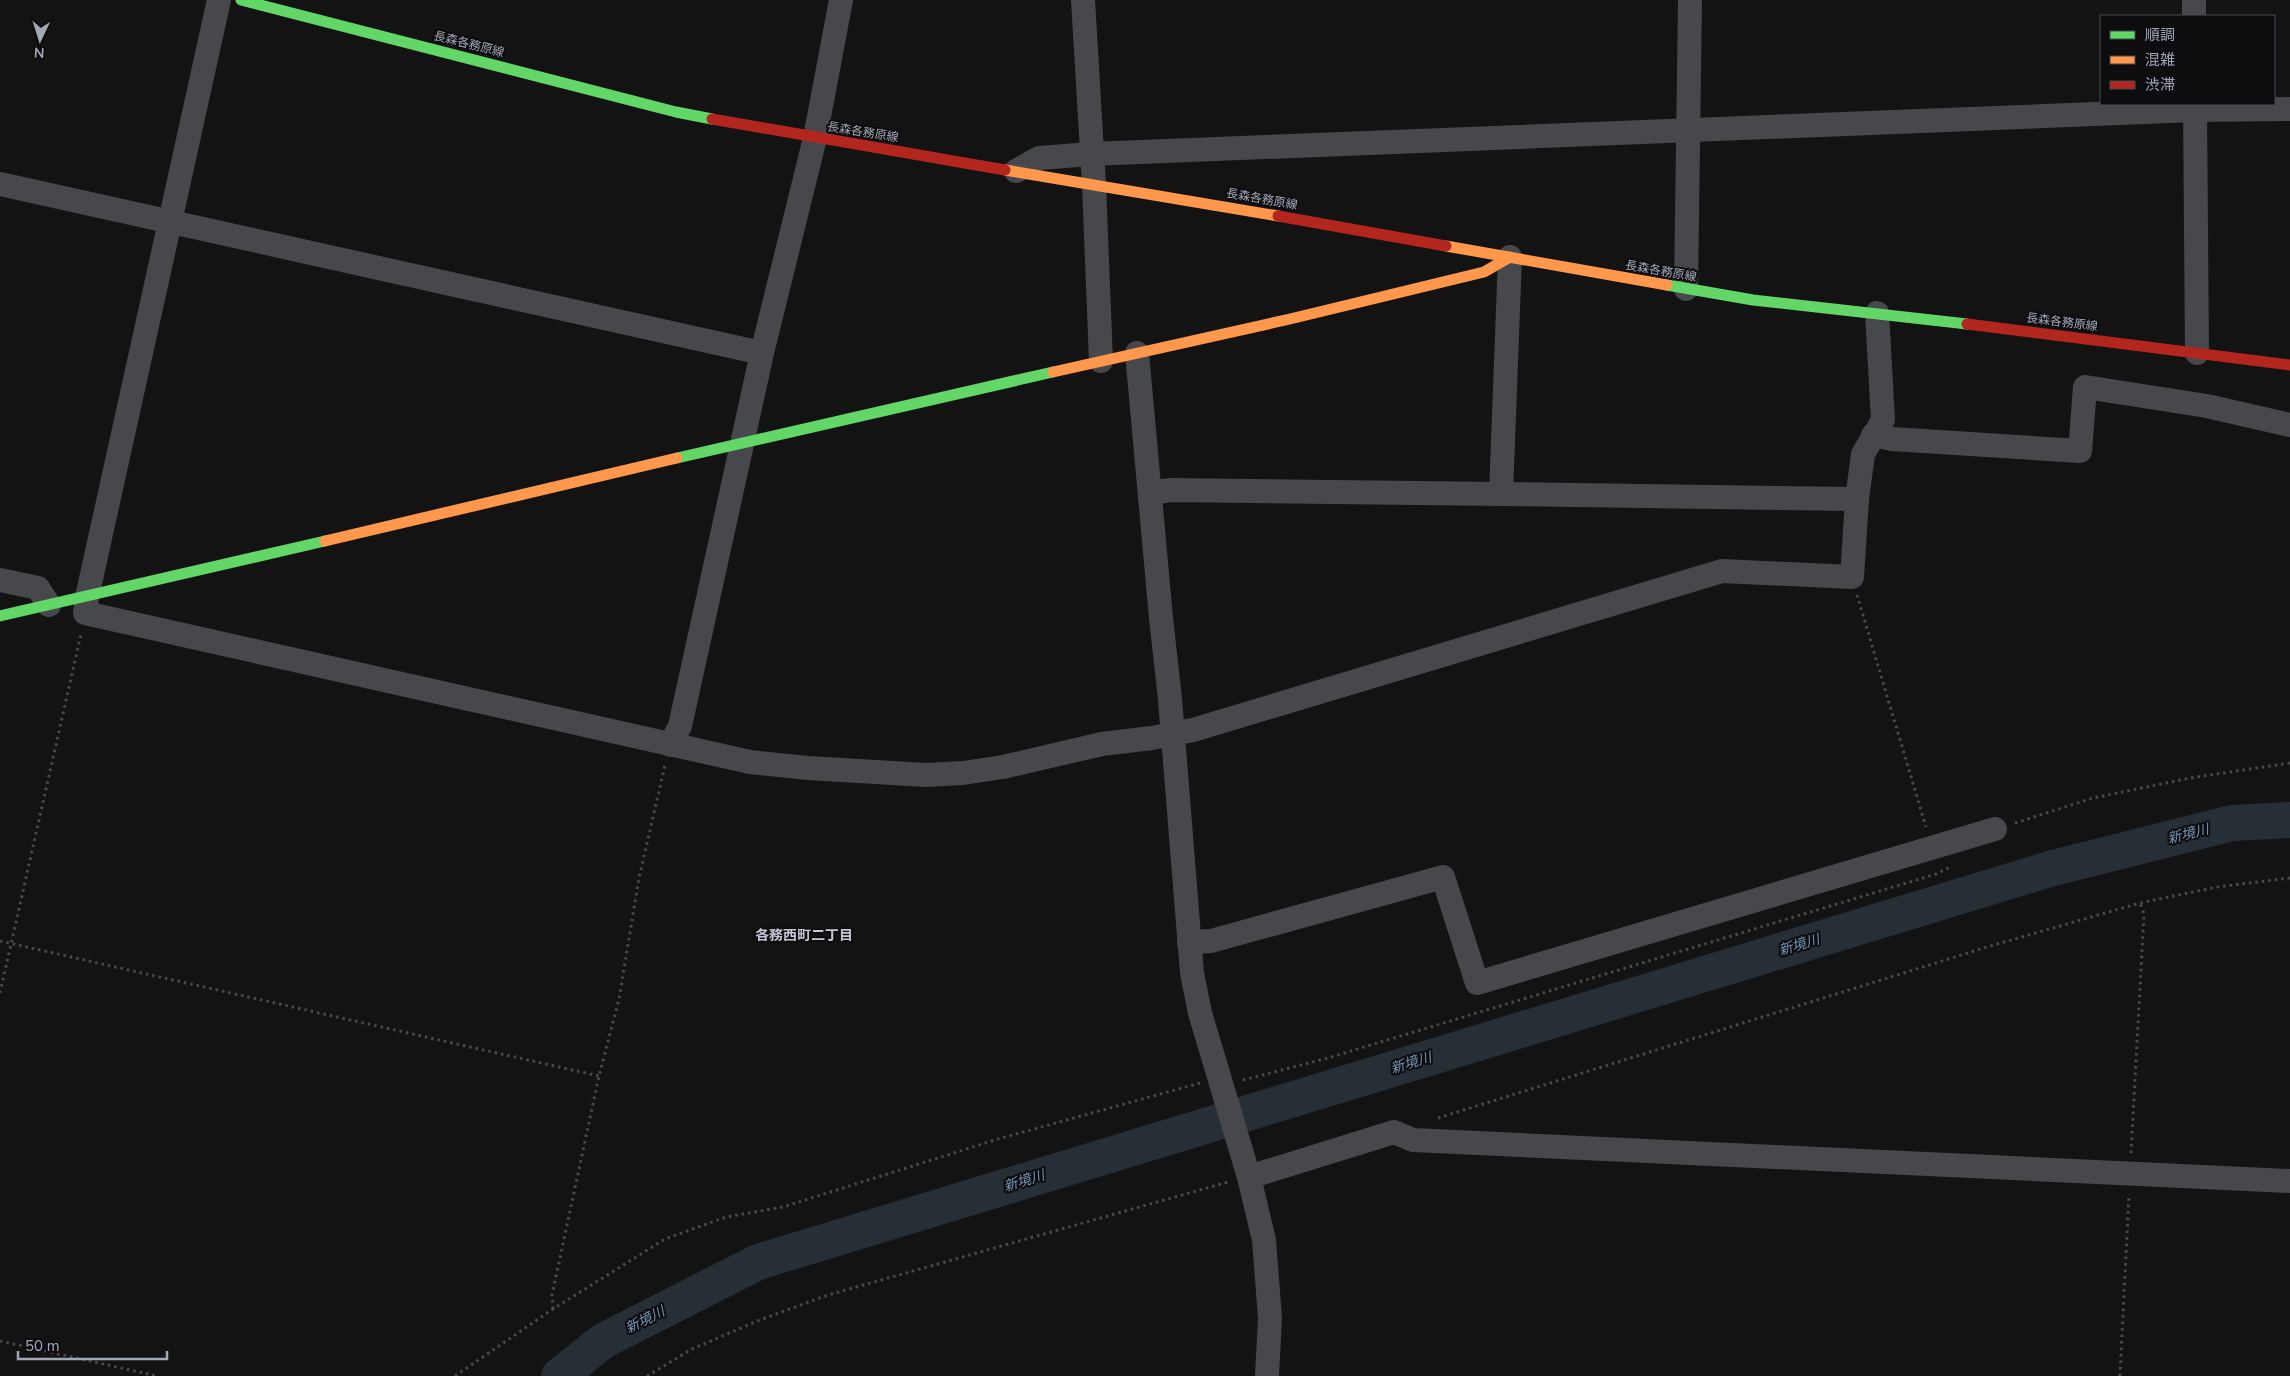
<svg xmlns="http://www.w3.org/2000/svg" width="2290" height="1376" viewBox="0 0 2290 1376" font-family="'Nunito Sans','Noto Sans JP',sans-serif">
<style>
.lines{fill:none;stroke-linecap:round;stroke-linejoin:round}
.river{stroke:#262e36;stroke-width:36}
.path{stroke:#494a4e;stroke-width:3;stroke-dasharray:2.5 4;stroke-linecap:butt}
.street{stroke:#47484c;stroke-width:24}
.fast{stroke:#63d668;stroke-width:11}
.slow{stroke:#ff974d;stroke-width:11}
.jam{stroke:#b3261e;stroke-width:11}
.labels{text-anchor:middle;dominant-baseline:central;stroke-width:4;stroke-linejoin:round;paint-order:stroke}
.street-label{font-size:12px;fill:#a3a8b6;stroke:#0d0d0f}
.water-label{font-size:14px;font-style:italic;fill:#7695b4;stroke:#0d0d0f}
.neighbourhood-label{font-size:14px;font-weight:bold;fill:#c4c7d2;stroke:#0d0d0f}
</style>
<rect width="100%" height="100%" fill="#131313"/>
<g class="lines">
<!-- river -->
<path class="river" d="M559,1376L603,1341L758,1262L2053,868L2232,823L2290,820"/>
<!-- path -->
<g class="path">
<path d="M1857,595L1926,827"/>
<path d="M2015,823L2093,798L2190,778L2290,763"/>
<path d="M0,941L599,1076"/>
<path d="M0,993L81,634"/>
<path d="M1243,1080L1328,1058L1936,874L1952,866"/>
<path d="M1438,1118L1987,947L2140,903L2217,887L2290,878"/>
<path d="M2131,1153L2144,914L2140,903"/>
<path d="M553,1309L552,1295L599,1076L619,999L639,878L665,765"/>
<path d="M0,1341L157,1376"/>
<path d="M455,1376L553,1309L665,1239L726,1217L783,1207L998,1139L1200,1083"/>
<path d="M647,1376L692,1349L760,1320L828,1295L1228,1182"/>
<path d="M2120,1376L2129,1194"/>
</g>
<!-- street -->
<g class="street">
<path d="M219,0L87,597L85,613L750,762L808,768L926,775L963,773L1003,767L1102,744L1152,738L1193,730L1722,571L1852,577L1857,499L1863,454L1883,420L1877,313"/>
<path d="M1083,0L1094,185L1101,361"/>
<path d="M2194,0V16"/>
<path d="M2195,104L2197,353"/>
<path d="M1016,171L1039,158L1091,154L2195,110L2290,109"/>
<path d="M0,184L762,353"/>
<path d="M1686,289L1690,0"/>
<path d="M1137,353L1161,618L1170,699L1192,973L1200,1013L1249,1177L1264,1240L1270,1318L1267,1376"/>
<path d="M1873,435L1892,439L2080,451L2085,387L2207,406L2290,425"/>
<path d="M1150,493L1171,490L1501,494L1510,257"/>
<path d="M1501,494L1857,499"/>
<path d="M0,580L38,588L49,605"/>
<path d="M670,745L680,726L762,353L815,138L841,0"/>
<path d="M1189,942L1211,941L1443,877L1477,983L1995,829"/>
<path d="M1249,1177L1394,1132L1413,1140L2290,1181"/>
</g>
<!-- fast -->
<g class="fast">
<path d="M241,0L676,112L712,119"/>
<path d="M1667,285L1753,300L1967,324"/>
<path d="M677,458L1053,372"/>
<path d="M0,616L325,541"/>
</g>
<!-- slow -->
<g class="slow">
<path d="M1005,170L1278,216"/>
<path d="M1446,246L1667,285"/>
<path d="M1053,372L1290,319L1484,272L1510,257"/>
<path d="M325,541L677,458"/>
</g>
<!-- jam -->
<g class="jam">
<path d="M712,119L1005,170"/>
<path d="M1278,216L1446,246"/>
<path d="M1967,324L2290,365"/>
</g>
</g>
<g class="labels">
<!-- street labels -->
<g class="street-label">
<text transform="translate(469 44) rotate(14)">長森各務原線</text>
<text transform="translate(863 132) rotate(9)">長森各務原線</text>
<text transform="translate(1262 199) rotate(10)">長森各務原線</text>
<text transform="translate(1661 271) rotate(10)">長森各務原線</text>
<text transform="translate(2062 322) rotate(7)">長森各務原線</text>
</g>
<!-- water labels -->
<g class="water-label">
<text transform="translate(2188 834) rotate(-14)">新境川</text>
<text transform="translate(1799 945) rotate(-17)">新境川</text>
<text transform="translate(1411 1063) rotate(-17)">新境川</text>
<text transform="translate(1024 1181) rotate(-17)">新境川</text>
<text transform="translate(645 1320) rotate(-27)">新境川</text>
</g>
<!-- neighbourhood labels -->
<g class="neighbourhood-label">
<text x="804" y="935">各務西町二丁目</text>
</g>
</g>
<!-- legend -->
<rect x="2100" y="15" width="175" height="90" fill="#0d0d0f" stroke="#494b52"/>
<rect x="2110" y="31" width="25" height="8" fill="#63d668" stroke="#494b52"/>
<text x="2145" y="40" font-size="15" fill="#a3a8b6">順調</text>
<rect x="2110" y="56" width="25" height="8" fill="#ff974d" stroke="#494b52"/>
<text x="2145" y="65" font-size="15" fill="#a3a8b6">混雑</text>
<rect x="2110" y="81" width="25" height="8" fill="#b3261e" stroke="#494b52"/>
<text x="2145" y="90" font-size="15" fill="#a3a8b6">渋滞</text>
<!-- north arrow -->
<g transform="translate(40 40) rotate(184)" stroke="#0d0d0f" stroke-width="4" paint-order="stroke">
<path d="M0-4L9 19L0 12L-9 19Z" fill="#a3a8b6"/>
<text y="-8" font-size="14" font-weight="bold" text-anchor="middle" fill="#a3a8b6">N</text>
</g>
<!-- scale -->
<path d="M18 1351v8h149v-8" fill="none" stroke="#a3a8b6" stroke-width="2.5"/>
<text x="25" y="1351" font-size="15" fill="#a3a8b6" stroke="#0d0d0f" stroke-width="4" paint-order="stroke">50 m</text>
</svg>
